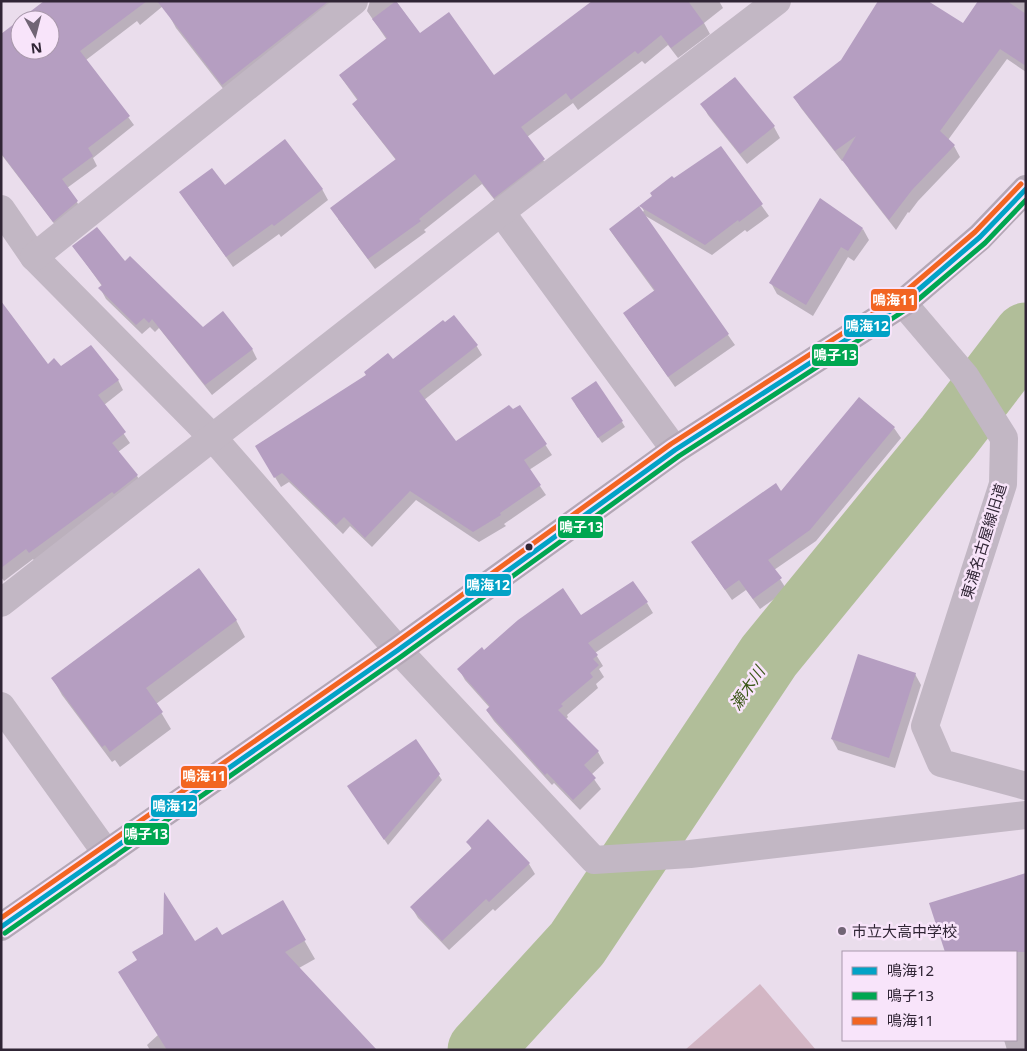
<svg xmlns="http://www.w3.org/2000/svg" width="1027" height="1051" viewBox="0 0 1027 1051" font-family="'Noto Sans','Noto Sans JP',sans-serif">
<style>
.green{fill:#d3b6c4}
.shadow{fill:#0003}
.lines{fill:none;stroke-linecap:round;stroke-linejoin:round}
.river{stroke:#b1be99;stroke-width:65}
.building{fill:#b59ec1;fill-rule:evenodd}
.street{stroke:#c2b7c4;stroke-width:28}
.secondary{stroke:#b3a7b5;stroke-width:28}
.bus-1-casing{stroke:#f8e4fa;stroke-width:9}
.bus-2-casing{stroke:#f8e4fa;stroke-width:9}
.bus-3-casing{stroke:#f8e4fa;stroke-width:9}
.bus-1{stroke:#02a2c6;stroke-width:5}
.bus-2{stroke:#00a651;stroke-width:5}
.bus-3{stroke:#f26522;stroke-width:5}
.bus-dot{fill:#302535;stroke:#f8e4fa;stroke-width:2}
.poi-dot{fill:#716575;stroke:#f8e4fa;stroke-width:2}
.labels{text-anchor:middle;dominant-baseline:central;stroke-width:5;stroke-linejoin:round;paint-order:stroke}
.street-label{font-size:15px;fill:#302535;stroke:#f8e4fa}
.poi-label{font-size:15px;fill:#302535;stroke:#f8e4fa;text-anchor:start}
.water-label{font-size:16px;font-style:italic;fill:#3d581a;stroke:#f8e4fa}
.line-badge{stroke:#f8e4fa;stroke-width:2}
.badge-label{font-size:14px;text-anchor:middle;font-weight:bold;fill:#fff}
</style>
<rect width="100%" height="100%" fill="#eaddec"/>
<!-- green -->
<path class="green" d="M760,984L816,1050H685Z"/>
<!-- shadow -->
<g class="shadow">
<path d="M49,1H160L163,6L140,25L137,21L86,60L134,125L93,158L97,166L67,188L83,211L59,230L1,154V35L20,21V50H50V20H21Z"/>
<path d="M191,1H348L228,95L176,28L170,17Z"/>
<path d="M370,1H396L420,34L494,76L594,1H719L723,8L704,23L710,34L678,58L668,45L645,64L642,61L578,110L573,103L527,137L550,170L501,208L482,184L424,230L426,232L375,269L338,219L396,160L360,114L354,104L358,101L340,76L387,40L367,11Z"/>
<path d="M980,1H1026V72L1007,59L948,140L954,146L960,157L918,201L909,213L908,212L896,230L850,171L844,160L842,161L801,108L794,97L964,25Z"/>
<path d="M734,78L774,127L780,138L747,164L708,115L702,104Z"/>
<path d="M720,148L769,216L747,232L745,230L712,255L644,215L735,345L675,387L631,324L655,292L617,240L610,230L644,211L641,206L674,180Z"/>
<path d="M225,186L322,189L328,200L281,237L279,234L233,267L180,192Z"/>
<path d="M863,229L869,240L854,261L848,257L813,316L777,294L771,283Z"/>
<path d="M74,247L125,263L203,329L252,349L257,359L212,395L159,328L155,332L150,327L142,334L106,299L100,288L102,286Z"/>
<path d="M1,303L48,365L118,380L123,390L104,405L130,443L118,452L137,476L143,486L36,563L33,559L4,581L1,577Z"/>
<path d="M476,345L482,355L424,400L456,443L520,406L552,455L529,470L546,495L504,524L506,526L479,542L416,500L372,547L350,526L343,534L289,482L281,487L256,446L392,361Z"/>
<path d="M575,404L622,422L625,427L602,443Z"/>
<path d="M894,428L901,438L816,541L774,570L787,590L760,609L746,590L732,600L692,542L781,493Z"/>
<path d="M647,603L653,613L595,653L603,666L599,669L604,677L596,684L598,688L567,715L568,717L566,719L598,752L604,763L591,775L601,789L580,810L554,783L552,785L494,721L487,711L490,708L465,680L459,669L484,651L581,617Z"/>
<path d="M236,620L245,637L156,704L171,729L120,767L115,760L112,762L62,695L53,679Z"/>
<path d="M915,674L921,685L895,768L838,750L832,739Z"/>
<path d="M416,741L442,780L388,845L352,791Z"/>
<path d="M468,842L529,864L535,874L495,911L493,909L449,950L418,918L412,908L472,850Z"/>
<path d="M1026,874V1050H1007L1004,1040H1016V952H946L931,904Z"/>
<path d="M282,902L315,959L299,968L375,1050H150L147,1045L158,1035L194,942L222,937Z"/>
</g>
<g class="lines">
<!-- river -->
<path class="river" d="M480,1050L577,944L769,656L948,437L1026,335"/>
</g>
<!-- building -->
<g class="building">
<path d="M44,1H147L80,51L130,116L88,148L93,156L62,179L78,201L53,222L1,153V34ZM20,20H50V50H20Z"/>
<path d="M157,1H329L222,85Z"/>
<path d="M396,1L420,33L449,12L494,75L592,1H688L704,23L671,48L661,35L638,54L635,51L571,100L566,93L521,127L545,159L494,198L475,174L419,219L421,221L368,259L330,208L396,159L352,104L358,99L339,75L387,38L372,19Z"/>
<path d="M878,1H928L963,23L978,1H1007L1026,14V66L1000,49L940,131L955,145L912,190L889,220L842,160L856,136L835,151L793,97L841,60Z"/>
<path d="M735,77L775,126L740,154L700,104Z"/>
<path d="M285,139L323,189L274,226L272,224L226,257L179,192L212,168L225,185Z"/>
<path d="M721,146L763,204L739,222L738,220L705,245L639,206L652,196L650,193L672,176L674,178Z"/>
<path d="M820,198L863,228L848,251L841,247L806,305L769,283Z"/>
<path d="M639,206L729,334L668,377L623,313L655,290L609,229Z"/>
<path d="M97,227L125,261L130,256L203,327L223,311L253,349L205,385L152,319L149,323L144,318L136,325L98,288L102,285L72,246Z"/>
<path d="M1,301L48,364L54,358L61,366L91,345L119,380L98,395L126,432L112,443L138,475L114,494L112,492L29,553L26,549L1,568Z"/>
<path d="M454,315L478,345L419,391L456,441L509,405L513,409L520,405L547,444L524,460L541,485L500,513L501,515L473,532L410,491L365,538L344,517L336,525L282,473L274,478L255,446L366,375L364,372L388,353L393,359L443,320L445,322Z"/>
<path d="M596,381L623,421L598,438L571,398Z"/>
<path d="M859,397L895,427L810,530L768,560L782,578L753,599L739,580L725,590L691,542L776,483L781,491Z"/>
<path d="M199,568L237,620L146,688L163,712L110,752L105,745L102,747L51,678Z"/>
<path d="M633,581L648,602L588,643L598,655L593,659L599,665L590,673L593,677L561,704L563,706L558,710L599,751L584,765L596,778L573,800L547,773L545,775L486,710L490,706L457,669L482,647L484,650L518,620L563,588L581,615Z"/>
<path d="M858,654L916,673L889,758L831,739Z"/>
<path d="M416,739L440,774L384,840L347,786Z"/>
<path d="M488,819L530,863L489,902L486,899L442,941L410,907L472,848L466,842Z"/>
<path d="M1026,873V952H945L929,903Z"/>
<path d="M164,892L195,941L217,927L222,935L283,900L306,940L285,952L377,1050H167L118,972L137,960L132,952L163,934Z"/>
</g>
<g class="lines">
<!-- street -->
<g class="street">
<path d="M1,209L34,257L214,439L398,650L594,860L690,854L1026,815"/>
<path d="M501,212L675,450"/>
<path d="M34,257L354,1"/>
<path d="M903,303L965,376L1004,438L1003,484L925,726L941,763L1026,786"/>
<path d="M1,603L501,212L777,1"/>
<path d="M1,706L107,854"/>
</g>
<!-- secondary -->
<path class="secondary" d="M1,927L398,650L675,450L903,303L980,237L1026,189"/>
<!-- bus-1 casing -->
<g class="bus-1-casing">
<path id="bus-1" d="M1,927L398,650L675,450L903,303L980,237L1026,189"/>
</g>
<!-- bus-2 casing -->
<g class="bus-2-casing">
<path id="bus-2" d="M5,933L402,656L679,456L907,309L985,243L1026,200"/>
</g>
<!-- bus-3 casing -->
<g class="bus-3-casing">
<path id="bus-3" d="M1,918L394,644L671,444L899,297L975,232L1021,184"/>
</g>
<!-- bus-1 -->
<use href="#bus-1" class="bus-1"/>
<!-- bus-2 -->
<use href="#bus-2" class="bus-2"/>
<!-- bus-3 -->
<use href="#bus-3" class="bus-3"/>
</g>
<!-- markers -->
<circle class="bus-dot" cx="529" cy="547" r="4.5"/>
<circle class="poi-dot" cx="842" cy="931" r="5"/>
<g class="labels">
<!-- street labels -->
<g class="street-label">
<text transform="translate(983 541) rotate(-73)">東浦名古屋線旧道</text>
</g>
<!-- poi labels -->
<g class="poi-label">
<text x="852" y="931">市立大高中学校</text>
</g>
<!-- water labels -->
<g class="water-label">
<text transform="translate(747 688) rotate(-56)">瀬木川</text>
</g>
</g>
<g class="line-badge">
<rect x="870" y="288" width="48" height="24" rx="5" fill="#f26522"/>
<rect x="843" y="314" width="48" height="24" rx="5" fill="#02a2c6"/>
<rect x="811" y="343" width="48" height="24" rx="5" fill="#00a651"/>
<rect x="557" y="515" width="47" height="24" rx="5" fill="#00a651"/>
<rect x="464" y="573" width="48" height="24" rx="5" fill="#02a2c6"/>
<rect x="180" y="765" width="48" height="24" rx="5" fill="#f26522"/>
<rect x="150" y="794" width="48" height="24" rx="5" fill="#02a2c6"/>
<rect x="123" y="822" width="47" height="24" rx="5" fill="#00a651"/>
</g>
<g class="badge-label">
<text x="894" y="305">鳴海11</text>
<text x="867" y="331">鳴海12</text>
<text x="835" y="360">鳴子13</text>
<text x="581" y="532">鳴子13</text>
<text x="488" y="590">鳴海12</text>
<text x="204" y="781">鳴海11</text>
<text x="174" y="811">鳴海12</text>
<text x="146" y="839">鳴子13</text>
</g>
<!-- border -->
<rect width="1027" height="1051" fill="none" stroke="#302535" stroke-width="5"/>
<!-- legend -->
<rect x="842" y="951" width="175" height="90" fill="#f8e4fa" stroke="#a898ab"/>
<rect x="852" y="967" width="25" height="8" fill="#02a2c6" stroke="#a898ab"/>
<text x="887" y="976" font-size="15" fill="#302535">鳴海12</text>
<rect x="852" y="992" width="25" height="8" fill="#00a651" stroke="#a898ab"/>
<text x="887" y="1001" font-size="15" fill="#302535">鳴子13</text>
<rect x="852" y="1017" width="25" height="8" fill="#f26522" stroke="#a898ab"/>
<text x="887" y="1026" font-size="15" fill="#302535">鳴海11</text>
<!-- north arrow -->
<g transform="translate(35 35) rotate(173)"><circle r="24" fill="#f8e4fa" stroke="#a898ab"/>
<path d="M0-4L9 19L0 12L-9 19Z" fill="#716575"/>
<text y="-8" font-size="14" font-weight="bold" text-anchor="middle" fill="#302535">N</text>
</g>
</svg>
